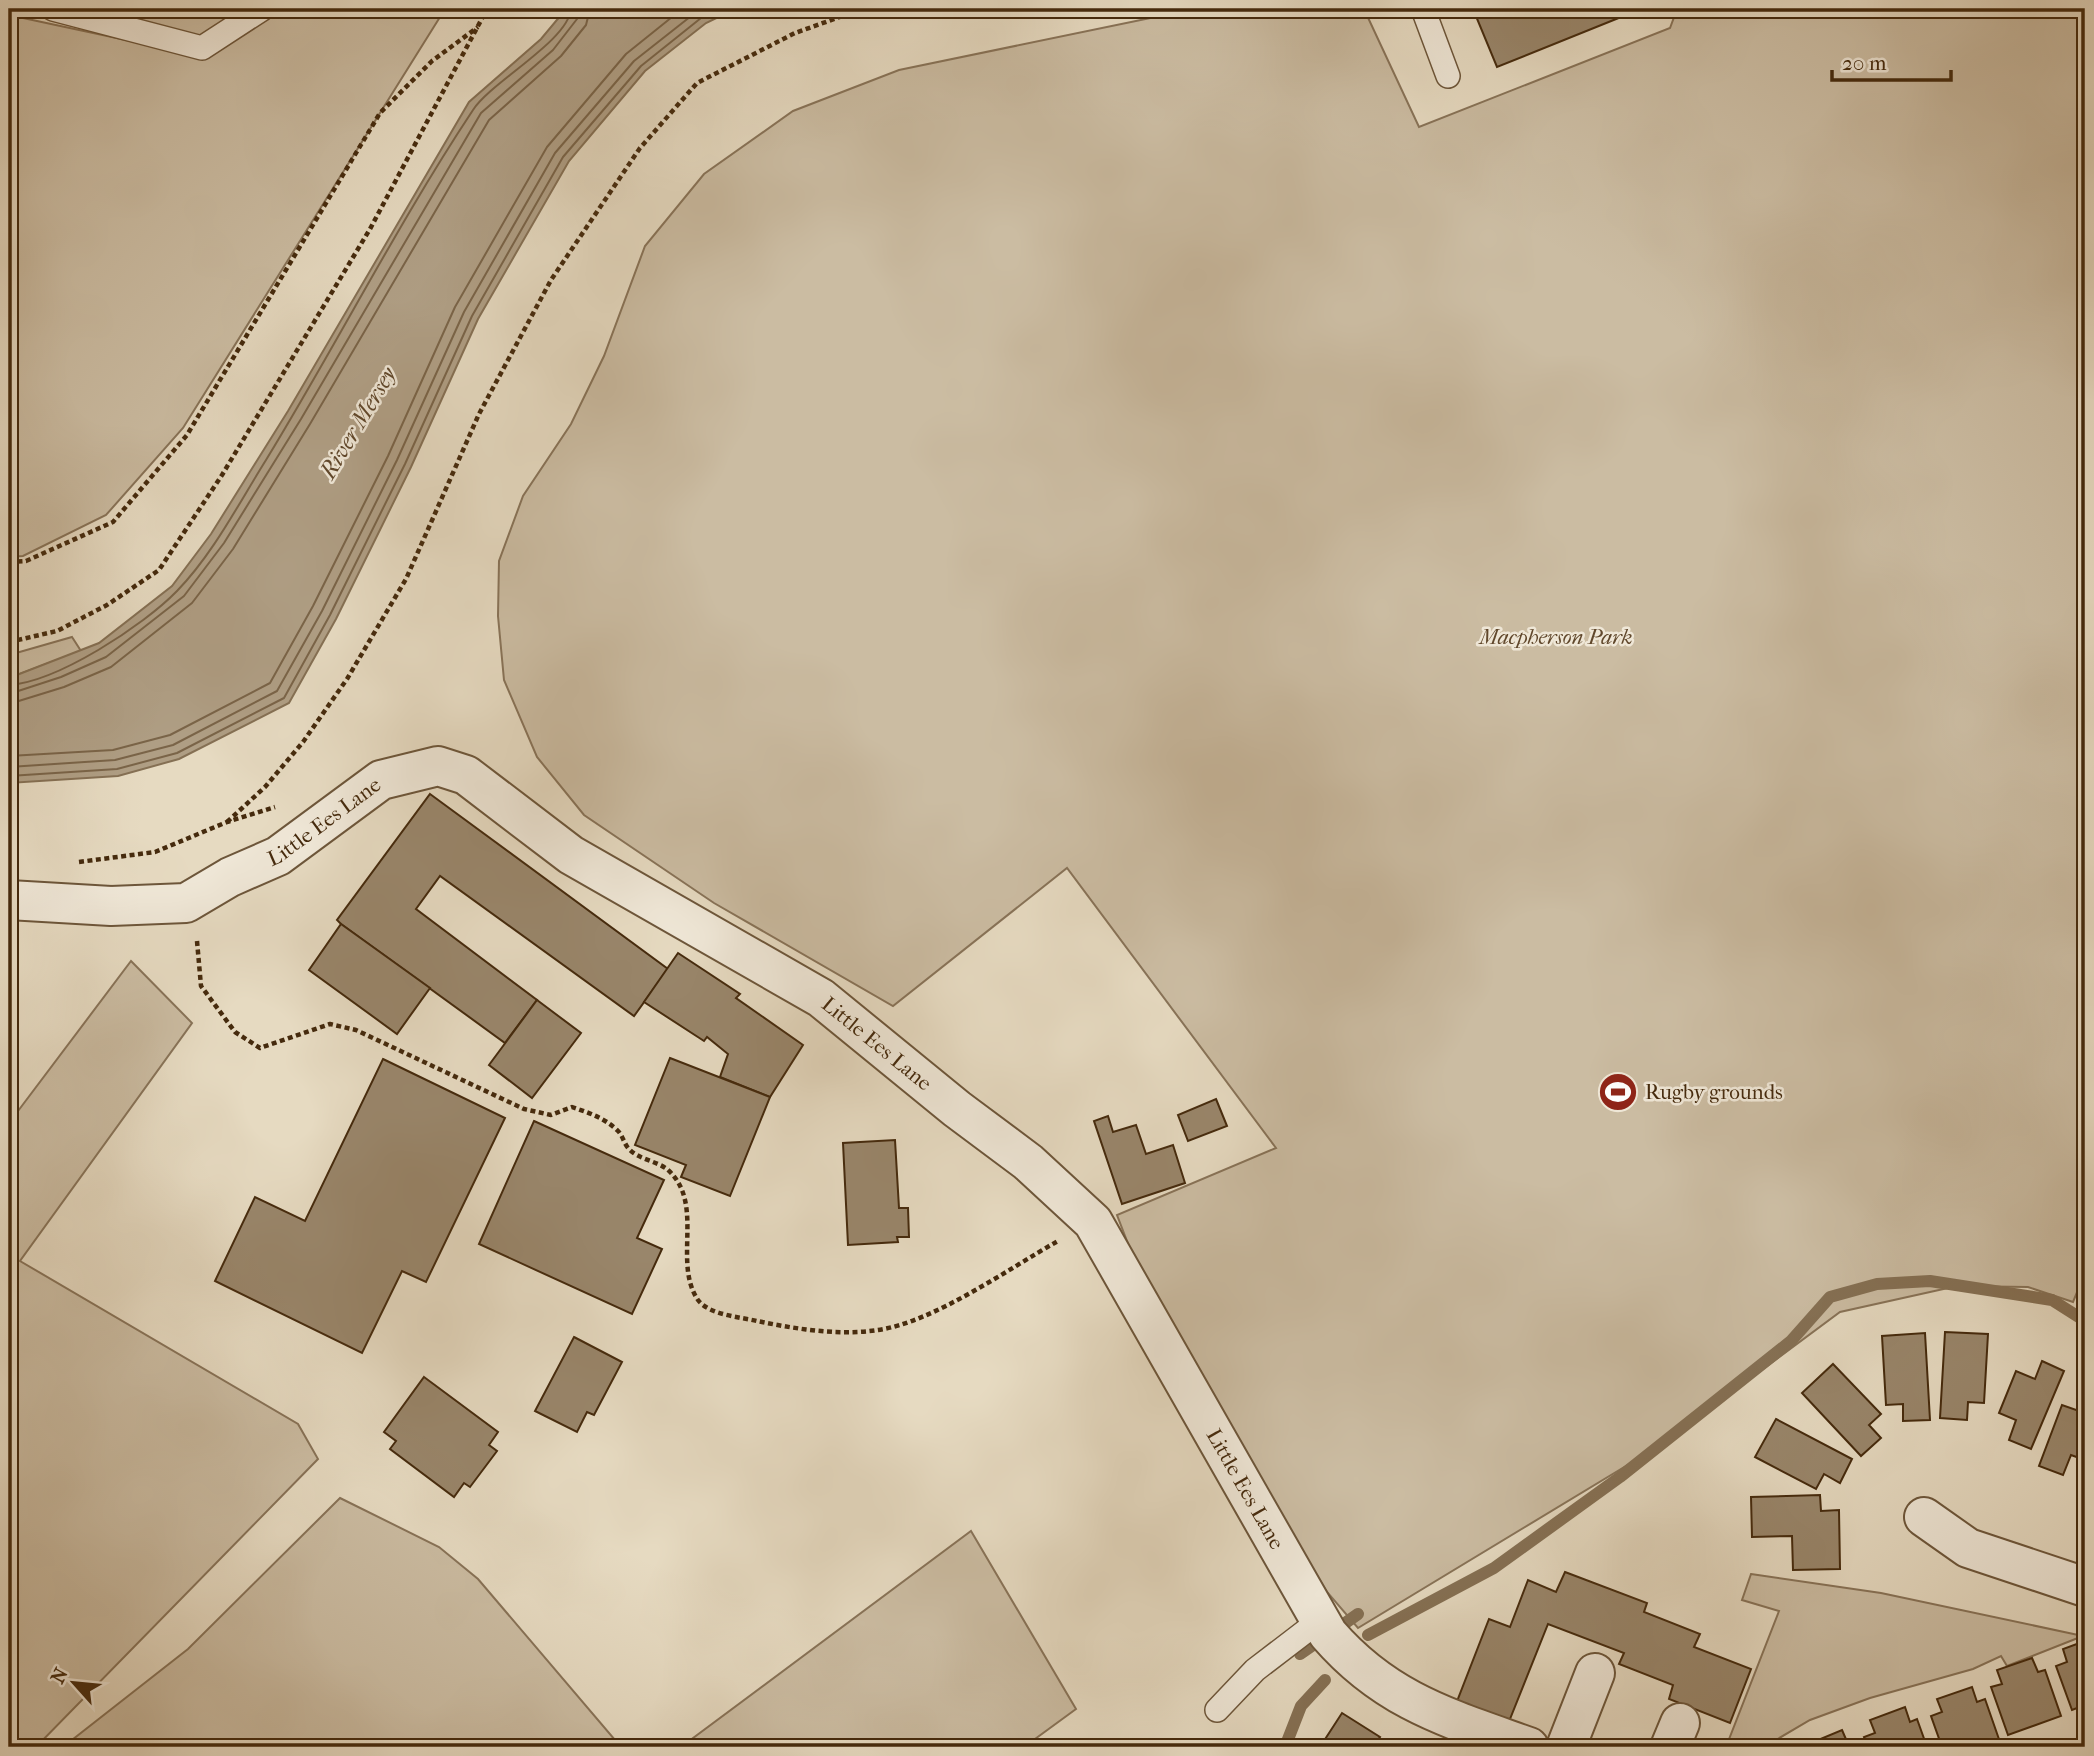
<svg xmlns="http://www.w3.org/2000/svg" width="2094" height="1756" viewBox="0 0 2094 1756" font-family="'IM FELL French Canon',serif">
<style>
.green{fill:#cbbca2;stroke:#887358;stroke-width:2}
.water{fill:#af9e84;stroke:#857054;stroke-width:2}
.lines{fill:none;stroke-linecap:round;stroke-linejoin:round}
.shore{stroke:#7a6448;stroke-width:2}
.stream{stroke:#857054;stroke-width:12}
.building{fill:#99866b;stroke:#452a0d;stroke-width:2}
.service-casing{stroke:#6d563a;stroke-width:26}
.minor-casing{stroke:#6d563a;stroke-width:42}
.path{stroke:#452a0d;stroke-width:4.5;stroke-dasharray:5 3.5;stroke-linecap:butt}
.service{stroke:#efe7d7;stroke-width:23}
.minor{stroke:#efe7d7;stroke-width:38}
.labels{text-anchor:middle;dominant-baseline:central;stroke-width:5;stroke-linejoin:round;paint-order:stroke}
.park-label{font-size:21px;font-style:italic;fill:#60472b;stroke:#efe7d7}
.street-label{font-size:21px;fill:#452a0d;stroke:#efe7d7}
.poi-label{font-size:21px;fill:#452a0d;stroke:#efe7d7;text-anchor:start}
.water-label{font-size:23px;font-style:italic;fill:#60472b;stroke:#efe7d7}
</style>
<rect width="100%" height="100%" fill="#e6dac1"/>
<filter id="stains"><feTurbulence type="fractalNoise" baseFrequency=".00286" numOctaves="4"/><feColorMatrix values="0 0 0 0 .2 0 0 0 0 .09 0 0 0 0 .02 0 0 0 .5 -.17"/></filter>
<radialGradient id="worn" r=".72"><stop offset=".6" stop-color="#630" stop-opacity="0"/><stop offset="1" stop-color="#630" stop-opacity=".3"/></radialGradient>
<!-- green -->
<g class="green">
<path d="M124,9H249L204,39L126,19Z"/>
<path d="M277,9H445L183,428L106,515L23,556L9,557V15L205,57Z"/>
<path d="M1194,9H1364L1419,127L1670,28L1676,12L1683,9H2085V1273L2073,1302L2028,1287L1957,1286L1840,1312L1659,1446L1358,1628L1327,1592L1150,1301L1117,1215L1276,1148L1067,868L893,1006L714,903L584,815L537,757L504,680L498,616L499,561L523,496L571,424L604,356L645,246L704,174L793,111L899,70Z"/>
<path d="M72,637L81,651L9,678V655Z"/>
<path d="M131,961L192,1023L20,1261L298,1424L318,1459L36,1747H9V1123Z"/>
<path d="M340,1498L439,1547L478,1579L621,1747H63L188,1649Z"/>
<path d="M971,1531L1076,1709L1024,1747H681Z"/>
<path d="M1751,1574L1881,1593L2083,1636L2007,1666L2001,1656L1973,1669L1870,1698L1810,1720L1764,1747H1726L1779,1611L1742,1600Z"/>
</g>
<!-- water -->
<path class="water" d="M566,9H735L706,23L645,71L569,161L478,319L411,467L336,619L289,703L179,759L118,776L9,783V678L99,643L172,586L211,534L288,411L469,102L541,39Z"/>
<g class="lines">
<!-- shore -->
<g class="shore">
<path d="M9,685C57,682 143,626 177,591C213,554 239,503 266,460C337,344 398,223 473,110C491,82 568,41 571,9"/>
<path d="M9,694L61,677L106,657L184,596L224,543L301,419L481,113L553,50L577,19L580,9"/>
<path d="M9,704L64,687L111,667L192,603L233,549L310,424L489,120L561,56L586,25L590,9"/>
<path d="M9,756L113,750L170,735L270,683L313,606L388,456L455,307L547,147L626,54L682,9"/>
<path d="M9,767L115,760L173,745L277,691L322,611L397,460L464,312L555,153L634,61L700,9"/>
<path d="M9,776L117,769L177,753L284,698L330,615L405,464L472,316L563,157L641,66L701,18L719,9"/>
</g>
<!-- stream -->
<g class="stream">
<path d="M1334,1631L1358,1614"/>
<path d="M1368,1635L1494,1568L1620,1477L1791,1341L1830,1297L1877,1284L1930,1281L2052,1300L2085,1321"/>
<path d="M1300,1654L1323,1638"/>
<path d="M1285,1747L1301,1706L1325,1680"/>
</g>
</g>
<!-- building -->
<g class="building">
<path d="M1473,9H1636V11L1497,67Z"/>
<path d="M430,794L668,969L634,1016L440,876L416,909L537,1000L505,1043L341,924L337,920Z"/>
<path d="M341,924L430,988L397,1034L309,970Z"/>
<path d="M678,953L740,994L736,998L803,1045L770,1097L720,1077L728,1054L707,1037L704,1041L644,1002Z"/>
<path d="M537,1000L581,1033L532,1098L489,1065Z"/>
<path d="M670,1058L770,1097L730,1196L681,1177L686,1165L635,1145Z"/>
<path d="M383,1059L505,1118L426,1282L402,1271L362,1353L215,1281L255,1197L305,1221Z"/>
<path d="M1216,1099L1227,1126L1188,1141L1178,1115Z"/>
<path d="M1108,1116L1113,1132L1136,1125L1146,1154L1173,1145L1185,1183L1122,1204L1094,1121Z"/>
<path d="M534,1121L664,1180L637,1238L662,1249L632,1314L479,1244Z"/>
<path d="M895,1140L899,1208H908L909,1237H897L898,1242L848,1245L843,1143Z"/>
<path d="M1945,1332L1988,1334L1984,1403L1968,1402L1967,1420L1940,1418Z"/>
<path d="M1925,1333L1930,1420L1903,1421V1404L1886,1405L1882,1336Z"/>
<path d="M574,1337L622,1362L594,1415L587,1412L577,1432L535,1411Z"/>
<path d="M2042,1361L2064,1371L2031,1449L2009,1440L2016,1420L1999,1413L2016,1371L2035,1379Z"/>
<path d="M1833,1364L1881,1414L1869,1425L1881,1438L1861,1456L1802,1393Z"/>
<path d="M424,1377L498,1432L489,1445L497,1451L470,1487L464,1483L454,1497L390,1449L396,1441L384,1432Z"/>
<path d="M2085,1394V1460L2071,1455L2063,1475L2039,1466L2062,1405L2079,1411Z"/>
<path d="M1776,1419L1852,1459L1840,1483L1824,1474L1816,1489L1755,1457Z"/>
<path d="M1820,1495L1821,1511L1839,1510L1840,1569L1793,1570L1792,1536L1752,1537L1751,1497Z"/>
<path d="M1565,1572L1647,1603L1644,1612L1700,1634L1694,1647L1751,1669L1730,1723L1669,1699L1673,1685L1619,1664L1624,1653L1548,1624L1508,1724L1456,1704L1489,1619L1510,1627L1528,1580L1556,1592Z"/>
<path d="M2085,1641V1705L2072,1710L2056,1666L2067,1662L2063,1649Z"/>
<path d="M2032,1658L2038,1672L2045,1670L2061,1716L2008,1735L1991,1687L2002,1684L1997,1670Z"/>
<path d="M1972,1687L1977,1702L1985,1699L2001,1745L1942,1747L1931,1716L1942,1712L1937,1699Z"/>
<path d="M1905,1707L1910,1722L1917,1719L1927,1747H1868L1864,1737L1875,1733L1870,1720Z"/>
<path d="M1342,1713L1380,1737L1373,1747H1320Z"/>
<path d="M1842,1730L1848,1744L1858,1740L1861,1747H1807L1806,1745Z"/>
</g>
<g class="lines">
<!-- service casing -->
<g class="service-casing">
<g id="service">
<path d="M53,9L202,48L262,9"/>
<path d="M1423,9L1448,76"/>
<path d="M1217,1710L1255,1670L1319,1621"/>
</g>
</g>
<!-- minor casing -->
<g class="minor-casing">
<g id="minor">
<path id="s1" d="M9,900L111,906L186,903L230,877L278,856L381,780L438,766L466,775L571,855L821,998L957,1109L1028,1162L1093,1222L1328,1634C1386,1701 1448,1718 1529,1747"/>
<path d="M1924,1517L1968,1548L2085,1587"/>
<path d="M1566,1747L1595,1673"/>
<path d="M1670,1747L1680,1723"/>
</g>
</g>
<!-- path -->
<g class="path">
<path d="M9,562L26,561L113,522L187,435L380,113L432,61L478,27"/>
<path d="M9,642L57,631L107,605L159,570L222,475L370,229L487,9"/>
<path d="M227,822L265,787L303,742L347,679L406,579L479,414L551,280L640,148L697,83L795,33L862,9"/>
<path d="M79,862L155,852L227,822L275,807"/>
<path d="M197,941L201,986L235,1032L260,1048L330,1024L356,1030L524,1109L551,1115L572,1107C589,1113 605,1118 618,1131C623,1136 624,1144 629,1149C638,1159 656,1161 667,1169C706,1203 672,1262 698,1300C709,1315 740,1317 757,1321C796,1329 839,1336 878,1330C934,1322 1008,1269 1058,1241"/>
</g>
<!-- service -->
<use href="#service" class="service"/>
<!-- minor -->
<use href="#minor" class="minor"/>
</g>
<!-- icons -->
<defs>
<g id="stadium-disc" transform="scale(2.0125)"><circle r="9.5" fill="#8f2418" stroke="#efe7d7"/><path d="M0-5a6.5 5 0 1 0 0 10a6.5 5 0 1 0 0-10ZM-3.5-1.8h7v3.6h-7Z" fill="#fff"/></g>
</defs>
<g fill-rule="evenodd">
<use href="#stadium-disc" x="1618" y="1092"/>
</g>
<g class="labels">
<!-- park labels -->
<g class="park-label">
<text x="1556" y="637">Macpherson Park</text>
</g>
<!-- street labels -->
<g class="street-label">
<text stroke="none"><textPath href="#s1" startOffset="338">Little Ees Lane</textPath></text>
<text stroke="none"><textPath href="#s1" startOffset="989">Little Ees Lane</textPath></text>
<text stroke="none"><textPath href="#s1" startOffset="1577">Little Ees Lane</textPath></text>
</g>
<!-- poi labels -->
<g class="poi-label">
<text x="1645" y="1092">Rugby grounds</text>
</g>
<!-- water labels -->
<g class="water-label">
<text transform="translate(358 423) rotate(-59)">River Mersey</text>
</g>
</g>
<!-- margin -->
<rect width="2094" height="1756" fill="none" stroke="#e6dac1" stroke-width="35"/>
<rect x="10" y="10" width="2073" height="1735" fill="none" stroke="#452a0d" stroke-width="3.5"/>
<rect x="18" y="18" width="2059" height="1721" fill="none" stroke="#452a0d" stroke-width="2"/>
<!-- north arrow -->
<g transform="translate(74 1683) rotate(297)" stroke="#efe7d7" stroke-width="5" paint-order="stroke">
<path d="M0-5L12 26L0 18L-12 26Z" fill="#452a0d"/>
<text y="-10" font-size="19" font-weight="bold" text-anchor="middle" fill="#452a0d">N</text>
</g>
<!-- scale -->
<path d="M1832 70v10h119v-10" fill="none" stroke="#452a0d" stroke-width="3.5"/>
<text x="1842" y="70" font-size="21" fill="#452a0d" stroke="#efe7d7" stroke-width="5" paint-order="stroke">20 m</text>
<rect width="100%" height="100%" filter="url(#stains)"/>
<rect width="100%" height="100%" fill="url(#worn)"/>
</svg>
